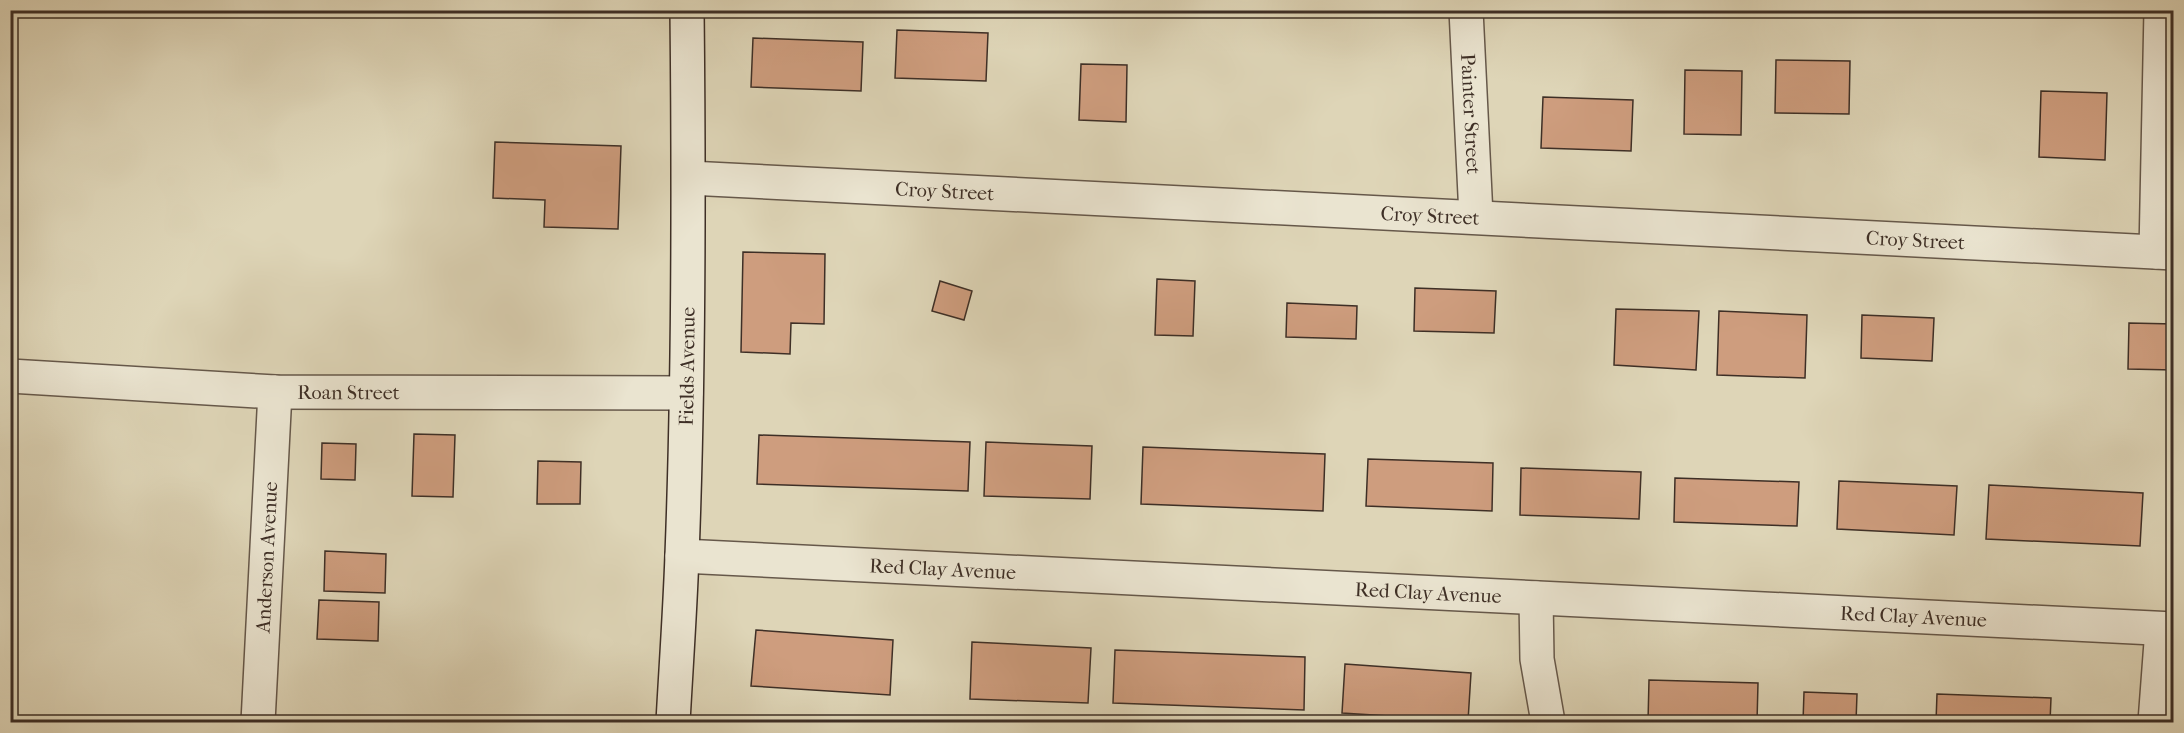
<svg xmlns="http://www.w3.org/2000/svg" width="2184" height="733" viewBox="0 0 2184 733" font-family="'IM FELL French Canon',serif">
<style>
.building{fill:#ce9d7e;stroke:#3e2f26;stroke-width:1.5}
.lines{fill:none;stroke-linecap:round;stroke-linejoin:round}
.street-casing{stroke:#66584a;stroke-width:36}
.secondary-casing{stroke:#3e2f26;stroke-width:36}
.street{stroke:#eae4d0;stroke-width:33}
.secondary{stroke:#eae4d0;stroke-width:33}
.labels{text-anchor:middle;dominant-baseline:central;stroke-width:4.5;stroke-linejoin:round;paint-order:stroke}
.street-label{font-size:20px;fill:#3e2f26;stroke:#eae4d0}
</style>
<rect width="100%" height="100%" fill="#ded5b7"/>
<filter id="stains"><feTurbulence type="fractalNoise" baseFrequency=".00333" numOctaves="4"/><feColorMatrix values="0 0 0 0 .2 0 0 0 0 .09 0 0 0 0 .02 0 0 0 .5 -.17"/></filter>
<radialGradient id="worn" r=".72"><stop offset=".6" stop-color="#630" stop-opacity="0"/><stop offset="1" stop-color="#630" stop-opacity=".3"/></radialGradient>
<!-- building -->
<g class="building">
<path d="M897,30L988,33L986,81L895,78Z"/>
<path d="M753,38L863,42L861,91L751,87Z"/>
<path d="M1776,60L1850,61L1849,114L1775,113Z"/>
<path d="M1081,64L1127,65L1126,122L1079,120Z"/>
<path d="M1685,70L1742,71L1741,135L1684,134Z"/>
<path d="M2041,91L2107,93L2105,160L2039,157Z"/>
<path d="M1543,97L1633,100L1631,151L1541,148Z"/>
<path d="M495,142L621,146L618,229L544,227L545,200L493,198Z"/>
<path d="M743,252L825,254L824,324L791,323L790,354L741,352Z"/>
<path d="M1157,279L1195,281L1193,336L1155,335Z"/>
<path d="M940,281L972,291L964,320L932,311Z"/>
<path d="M1415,288L1496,291L1494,333L1414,331Z"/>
<path d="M1287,303L1357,306L1356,339L1286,337Z"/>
<path d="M1616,309L1699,311L1696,370L1614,365Z"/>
<path d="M1719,311L1807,315L1805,378L1717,375Z"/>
<path d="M1862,315L1934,318L1932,361L1861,358Z"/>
<path d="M2129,323L2174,324V370L2128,369Z"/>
<path d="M414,434L455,435L453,497L412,496Z"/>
<path d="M759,435L970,442L968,491L757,484Z"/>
<path d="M986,442L1092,446L1090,499L984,496Z"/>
<path d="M322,443L356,444L355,480L321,479Z"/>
<path d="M1143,447L1325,454L1323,511L1141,504Z"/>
<path d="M1368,459L1493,463L1492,511L1366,506Z"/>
<path d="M538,461L581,462L580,504H537Z"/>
<path d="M1521,468L1641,472L1639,519L1520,515Z"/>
<path d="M1675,478L1799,482L1797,526L1674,522Z"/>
<path d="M1839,481L1957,486L1954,535L1837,529Z"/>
<path d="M1989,485L2143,493L2140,546L1986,539Z"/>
<path d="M325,551L386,554L385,593L324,591Z"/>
<path d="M319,600L379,602L378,641L317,639Z"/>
<path d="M756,630L893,640L890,695L751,686Z"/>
<path d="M972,642L1091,648L1088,703L970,699Z"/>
<path d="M1115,650L1305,657L1304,710L1113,703Z"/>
<path d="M1345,664L1471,673L1468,721L1342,713Z"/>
<path d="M1649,680L1758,683L1757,722H1648Z"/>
<path d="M1804,692L1857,694L1856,722H1803Z"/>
<path d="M1937,694L2051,698L2050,722H1936Z"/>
</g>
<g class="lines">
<!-- street casing -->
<g class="street-casing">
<g id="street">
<path id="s1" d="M1466,10L1476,216"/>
<path id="s2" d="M689,178L2174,253"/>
<path d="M2156,252L2161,10"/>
<path id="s3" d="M10,376L275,392L686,393"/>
<path id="s4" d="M682,556L2174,629"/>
<path d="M1536,598L1537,659L1548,722"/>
<path id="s5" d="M258,722L275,392"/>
<path d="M2155,722L2162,629"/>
</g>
</g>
<!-- secondary casing -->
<g class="secondary-casing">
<g id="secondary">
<path id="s6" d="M673,722C676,667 680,611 682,555C689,374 689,192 687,10"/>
</g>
</g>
<!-- street -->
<use href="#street" class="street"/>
<!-- secondary -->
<use href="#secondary" class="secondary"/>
</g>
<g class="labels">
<!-- street labels -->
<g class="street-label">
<text stroke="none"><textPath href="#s1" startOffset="104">Painter Street</textPath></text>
<text stroke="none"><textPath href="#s2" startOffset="256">Croy Street</textPath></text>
<text stroke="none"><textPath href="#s2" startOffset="742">Croy Street</textPath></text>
<text stroke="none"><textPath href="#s2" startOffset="1228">Croy Street</textPath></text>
<text stroke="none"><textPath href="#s6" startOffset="356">Fields Avenue</textPath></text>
<text stroke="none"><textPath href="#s3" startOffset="339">Roan Street</textPath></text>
<text stroke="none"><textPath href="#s5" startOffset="165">Anderson Avenue</textPath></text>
<text stroke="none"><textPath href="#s4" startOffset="261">Red Clay Avenue</textPath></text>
<text stroke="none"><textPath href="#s4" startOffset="747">Red Clay Avenue</textPath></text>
<text stroke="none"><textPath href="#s4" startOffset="1233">Red Clay Avenue</textPath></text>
</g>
</g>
<!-- margin -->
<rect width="2184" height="733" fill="none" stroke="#ded5b7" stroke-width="36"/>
<rect x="12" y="12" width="2160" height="709" fill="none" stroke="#3e2f26" stroke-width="3"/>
<rect x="18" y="18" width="2148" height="697" fill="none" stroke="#3e2f26" stroke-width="1.5"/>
<rect width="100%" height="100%" filter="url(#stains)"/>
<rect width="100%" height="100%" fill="url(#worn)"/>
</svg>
